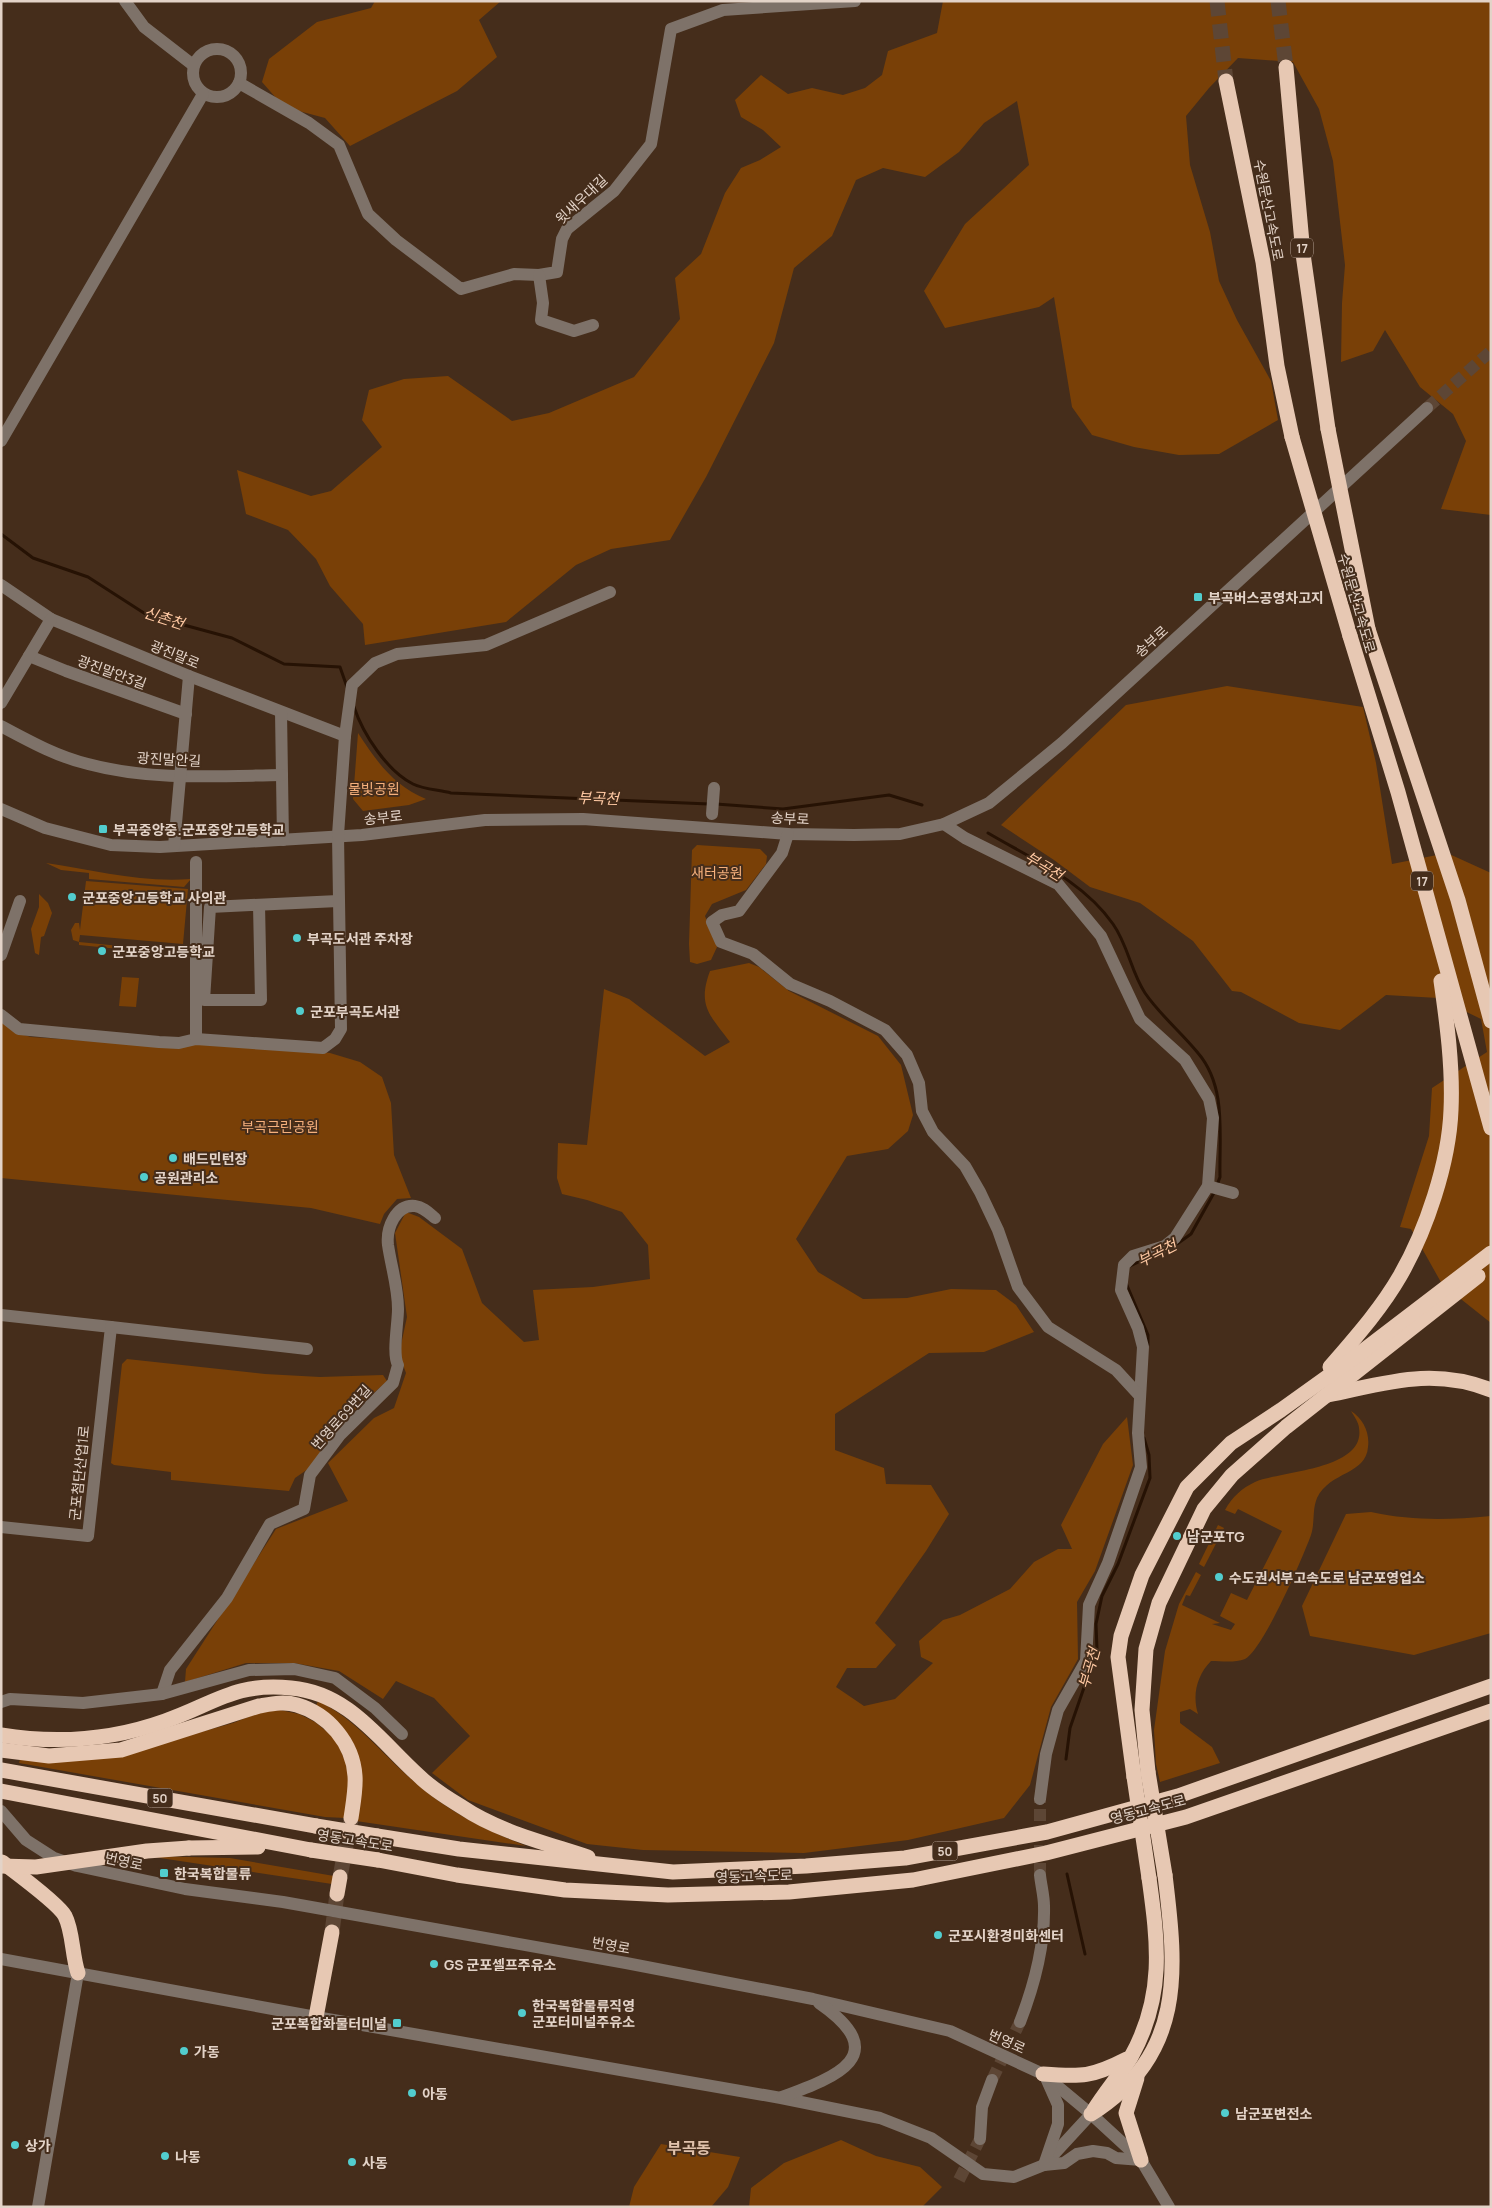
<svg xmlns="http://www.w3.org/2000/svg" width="1492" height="2208" viewBox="0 0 1492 2208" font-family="Manrope,'Noto Sans KR',sans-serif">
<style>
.green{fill:#794007}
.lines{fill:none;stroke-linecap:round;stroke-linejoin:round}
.stream{stroke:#261204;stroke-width:3}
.minor-tunnel{stroke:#5d4635;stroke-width:12;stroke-dasharray:12 6;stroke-linecap:butt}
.highway-tunnel{stroke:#5d4635;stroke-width:15;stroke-dasharray:15 8;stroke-linecap:butt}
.minor{stroke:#7e7269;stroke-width:12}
.highway{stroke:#e7c8b3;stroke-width:15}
.highway-bridge{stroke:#e7c8b3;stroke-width:15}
.poi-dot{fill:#52cdce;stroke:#452d1b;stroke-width:2}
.labels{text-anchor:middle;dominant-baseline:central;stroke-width:4;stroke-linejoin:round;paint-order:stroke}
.shield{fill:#452d1b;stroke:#b4a194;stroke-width:1}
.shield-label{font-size:12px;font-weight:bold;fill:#e3d3c8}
.street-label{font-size:14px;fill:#e3d3c8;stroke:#452d1b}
.poi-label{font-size:14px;font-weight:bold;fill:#e3d3c8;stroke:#452d1b;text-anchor:start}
.park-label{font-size:14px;fill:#f6b07c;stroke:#452d1b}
.water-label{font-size:15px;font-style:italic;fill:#ffc9a3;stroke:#452d1b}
.quarter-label{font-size:16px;font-weight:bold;fill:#e0c2ac;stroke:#452d1b}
</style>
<rect width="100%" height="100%" fill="#452d1b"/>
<!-- green -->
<g class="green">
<path d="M375,1H501L479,20L497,57L457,91L350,146L325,118L284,107L262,82L269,59L317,22L371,8Z"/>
<path d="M943,1H1491V515L1441,509L1466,441L1453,414L1420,387L1385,330L1373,351L1341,362L1342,303L1345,265L1333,161L1319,109L1293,62L1238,58L1209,88L1186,116L1190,165L1210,232L1219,281L1237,320L1271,381L1278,420L1219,454L1179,455L1134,447L1092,435L1072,407L1054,297L1039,307L945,328L924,291L965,224L1029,165L1017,101L984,123L959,152L925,177L883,168L856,180L832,236L794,268L774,343L706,477L670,540L611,549L576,565L506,622L365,645L363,624L330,586L316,559L288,530L246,514L237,470L311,496L331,491L382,447L362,420L369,390L404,379L448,376L512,421L549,413L634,377L680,319L675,278L701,254L725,193L741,168L760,160L781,147L763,130L741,117L735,100L761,75L788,94L812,88L843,95L865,88L882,75L888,51L937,33Z"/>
<path d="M1227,686L1363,707L1376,763L1392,864L1447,853L1491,873V1323L1442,1284L1411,1229L1400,1227L1429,1136L1432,1088L1487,1052L1481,1019L1438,998L1386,995L1340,1030L1299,1023L1241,992L1232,991L1193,941L1140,903L1090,887L1054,860L1001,825L1126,705Z"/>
<path d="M358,733C377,762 393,785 426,799L409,805L363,811L353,799Z"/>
<path d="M697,845L760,849L767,856L766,864L746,890L712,904L705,916L717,947L711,960L697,964L690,962L689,944L692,850Z"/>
<path d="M46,863C95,870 141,883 191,879L184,887L89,879V873L61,870Z"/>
<path d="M86,881L188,889L183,944L80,935L79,942L120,946L119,949L79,945V942L73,940L71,930L75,923H79L80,930Z"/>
<path d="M39,894L48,903L52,913L44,936L41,937L39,955L35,953L31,929L39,907Z"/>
<path d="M749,963L759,967L789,991L878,1036L901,1065L913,1115L908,1131L888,1149L847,1156L796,1239L818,1272L863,1299L907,1298L951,1289L996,1290L1016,1305L1034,1332L984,1352L929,1353L835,1414V1450L884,1468L886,1484L931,1485L949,1514L926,1551L875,1623L896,1645L876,1668H847L836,1687L864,1706L895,1699L933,1663L921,1657L919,1641L943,1620L960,1615L1010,1589L1034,1562L1058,1549H1072L1061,1525L1103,1444L1127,1417L1133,1465L1095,1571L1077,1602L1078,1659L1051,1707L1030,1785L1004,1818L908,1840L804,1853L643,1850L587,1844L468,1800L432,1773L470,1736L434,1698L396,1681L383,1699L339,1671L294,1663H246L185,1682L186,1669L276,1529L348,1501L328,1463L374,1418L394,1408L406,1373L399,1354L407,1317L395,1233L406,1212L419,1217L462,1249L482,1303L524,1342L539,1340L533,1290L593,1287L650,1279L648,1245L622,1212L587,1200L562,1194L557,1178L558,1143L587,1145L604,989L629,999L705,1056L730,1042C710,1015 697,1006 710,971Z"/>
<path d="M122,977L139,978L136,1007L119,1006Z"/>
<path d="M1,1021L17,1033L31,1037L135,1044L189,1042L285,1048L330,1053L360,1062L382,1077L391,1103L394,1155L411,1198L397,1199L384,1214L380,1224L311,1208L1,1178Z"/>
<path d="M127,1359L265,1374L320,1377L383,1375L387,1381L354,1411L308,1469L295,1478L289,1491L171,1480V1472L114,1465L111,1463L122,1364Z"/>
<path d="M1351,1411C1363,1419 1370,1432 1368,1447C1366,1475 1330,1471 1317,1498C1312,1510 1315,1523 1311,1535C1303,1557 1263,1650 1245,1659C1235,1663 1221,1661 1211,1661C1197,1675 1192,1695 1198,1714L1190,1709L1180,1712V1723L1212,1747L1220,1763L1160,1782L1156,1764L1154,1730L1165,1651L1179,1604L1196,1572L1201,1575L1190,1596L1186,1595L1182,1605L1220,1623L1212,1624L1231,1630L1235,1624L1220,1616L1231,1593L1247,1600L1282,1531L1238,1509L1235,1514L1225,1510C1232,1497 1242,1488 1255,1482C1280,1471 1366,1470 1359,1428C1359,1423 1354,1416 1351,1411Z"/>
<path d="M1371,1512C1413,1521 1448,1520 1491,1516V1633L1414,1655L1310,1636L1302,1606L1346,1514Z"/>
<path d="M1218,1525L1224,1528L1204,1567L1199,1564Z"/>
<path d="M318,1701C359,1721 383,1756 417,1784C450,1813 486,1830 526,1846L356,1821C359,1790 367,1758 346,1732C338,1722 325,1715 315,1708Z"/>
<path d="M280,1710L299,1714L315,1722L336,1739L351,1775L345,1818L325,1817L19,1763L20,1759L119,1755L233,1723L261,1712Z"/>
<path d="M147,1856L230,1858L334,1876L332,1884Z"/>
<path d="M841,2140L876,2156L920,2167L942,2187L922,2207H749L751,2188L784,2163Z"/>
<path d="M661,2144L740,2157L728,2187L711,2207H629L634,2187Z"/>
</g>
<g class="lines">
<!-- stream -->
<g class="stream">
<path d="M1,534L33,558L88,577L147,615L232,638L284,664L340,667L347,687"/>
<path d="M354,707C363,734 387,771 413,784C423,789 439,790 451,793L709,804"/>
<path d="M716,804L783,809L889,795L922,805"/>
<path d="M988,833C1032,859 1083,881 1113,924C1128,945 1131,972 1145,993C1160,1015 1181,1032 1198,1053C1227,1087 1219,1135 1220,1177L1217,1185"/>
<path d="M1177,1244L1191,1234L1215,1191"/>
<path d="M1130,1266L1147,1258"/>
<path d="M1126,1283L1148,1335V1345"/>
<path d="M1066,1759L1070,1728L1097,1650L1096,1624L1102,1596L1118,1564L1150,1478L1149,1455L1144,1438"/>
<path d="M1067,1874L1085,1954"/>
</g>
<!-- minor-tunnel -->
<g class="minor-tunnel">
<path d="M1427,408L1491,351"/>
<path d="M1040,1875V1799"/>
<path d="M992,2080L1020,2022"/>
<path d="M959,2180L980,2139"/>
</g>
<!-- highway-tunnel -->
<g class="highway-tunnel">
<path d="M1217,1L1226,81"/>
<path d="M1278,1L1286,67"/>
<path d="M340,1877L351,1820"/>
<path d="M332,1932L337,1894"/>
</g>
<!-- minor -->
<g class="minor">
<path d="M125,1L144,27L193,65"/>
<circle cx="217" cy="73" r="24"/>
<path d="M239,83L309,123L339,145L368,214L396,240L461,289L514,274L539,275L557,272L562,239L567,229L614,191L651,144L671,29L723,10L855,1"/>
<path d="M539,275L543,303L541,320L574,331L593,325"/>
<path d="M1,441L203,94"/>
<path d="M1,585L51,619L189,676L345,736"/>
<path d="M29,656L66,671L186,714"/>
<path d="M1,703L51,619"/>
<path d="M281,712L283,840"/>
<path d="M1,726C29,741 58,757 88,764C151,781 218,776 282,775"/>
<path d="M1,809L45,828L111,845L160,847L362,835L485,820L583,819L788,834L854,835L900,834L944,824L989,803L1062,743L1427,408"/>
<path d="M712,814L714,788"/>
<path d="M944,824L965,838L1058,884L1101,936L1140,1019L1185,1060L1209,1099L1213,1118L1208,1186L1175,1238L1165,1246L1133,1256L1124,1265L1121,1290L1138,1328L1143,1347L1138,1433L1141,1467L1108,1563L1089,1605L1086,1661L1058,1710L1046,1754L1040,1799"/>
<path d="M788,834L782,853L739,911L722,915L712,922L721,942L753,954L790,984L830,1001L885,1030L907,1055L919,1083L922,1111L933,1132L965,1166L980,1192L998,1230L1018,1287L1048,1327L1116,1370L1139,1395"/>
<path d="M174,846L189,676"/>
<path d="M259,905L261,1000H204L210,907L338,901"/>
<path d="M1,955L20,901"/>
<path d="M1,1015L19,1029L159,1042L179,1043L196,1039L323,1048L335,1039L341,1029L338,835L345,736L352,685L375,663L397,654L486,645L610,592"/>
<path d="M196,1039V862"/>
<path d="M1208,1186L1233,1193"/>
<path d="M1,1315L111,1327L88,1536L1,1527"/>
<path d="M111,1327L307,1349"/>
<path d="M162,1694L170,1670L227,1598L270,1524L304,1509L310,1475L340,1435L393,1383L398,1365C392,1354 398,1324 398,1309C398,1287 391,1266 388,1245C386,1228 396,1204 415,1206C423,1207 429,1213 435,1218"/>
<path d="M1,1702L10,1699L83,1703L162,1694L249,1670L294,1669L335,1678L375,1708L402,1734"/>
<path d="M1,1811L26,1840L54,1858L77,1866L185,1889L283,1902L626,1963L813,1999L950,2031L1043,2074L1091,2114L1141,2160L1169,2207"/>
<path d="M1,1959L316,2017L781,2098L880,2118L931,2138L983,2174L1014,2177L1044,2165L1091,2114"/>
<path d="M1020,2022C1034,1986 1045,1945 1044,1906C1044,1896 1041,1885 1040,1875"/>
<path d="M1046,2078L1058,2105V2124L1044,2165L1064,2163L1077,2154L1093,2151L1107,2153L1116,2158L1141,2160"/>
<path d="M782,2097C837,2077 894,2055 819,2003"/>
<path d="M980,2139L982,2107L992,2080"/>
<path d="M38,2207L78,1973"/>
</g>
<!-- highway -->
<g class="highway">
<path d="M1286,67L1303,254L1328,429"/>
<path d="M1226,81L1263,262L1277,366L1292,437"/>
<path d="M1368,629L1458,900L1491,1021"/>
<path d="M1350,636L1398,792L1491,1128"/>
<path d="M1330,1367C1355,1338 1381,1309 1400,1276C1426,1231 1449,1163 1451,1110C1453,1067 1447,1023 1441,981"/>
<path d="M1328,1395C1387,1383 1432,1367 1491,1390"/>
<path d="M1,1735C57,1744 112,1740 165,1721C214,1704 235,1682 291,1688C349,1693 379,1740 419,1776C431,1788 447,1798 462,1807C499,1832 546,1843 588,1857"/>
<path d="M1,1750L49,1756L121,1750L259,1706C271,1704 284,1701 297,1705C328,1714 353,1743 355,1776C356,1789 353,1804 351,1818"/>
<path d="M1,1770L316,1826"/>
<path d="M1148,1772L1142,1710L1146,1649L1159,1603L1204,1509L1232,1475L1286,1427L1478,1276"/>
<path d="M1134,1777L1118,1657L1121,1636L1142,1575L1187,1487L1231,1443L1281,1410L1355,1357L1491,1253"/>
<path d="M1,1791L311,1850"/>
<path d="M377,1836L459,1849L673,1872L806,1866L905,1858L1047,1832L1178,1796L1491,1686"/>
<path d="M189,1848L258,1847"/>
<path d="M378,1860L457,1875L565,1890L668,1895L789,1892L913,1880L1046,1853L1186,1817L1491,1711"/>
<path d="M2,1862C15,1872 59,1904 65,1916C73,1931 72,1956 78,1973"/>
<path d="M337,1894L340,1877"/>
<path d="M316,2017L332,1932"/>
<path d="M1043,2074C1082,2077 1092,2077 1127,2059"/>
<path d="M1137,2078L1126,2113L1141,2160"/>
<path d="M1094,2110C1105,2092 1120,2075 1131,2057C1165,1996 1158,1943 1149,1878"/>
<path d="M1091,2114C1185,2054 1177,1973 1165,1875"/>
</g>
<!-- highway-bridge -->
<g class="highway-bridge">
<path d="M1328,429L1368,629"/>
<path d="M1292,437L1350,636"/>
<path d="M1148,1772L1165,1875"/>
<path d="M1134,1777L1149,1878"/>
<path d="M316,1826L377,1836"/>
<path d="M311,1850L378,1860"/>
<path d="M1,1866L36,1867L147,1851L189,1848"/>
</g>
</g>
<!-- markers -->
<g class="poi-dot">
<rect x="1193" y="592" width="10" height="10" rx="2.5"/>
<rect x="98" y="824" width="10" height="10" rx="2.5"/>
<circle cx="72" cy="897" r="5"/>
<circle cx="297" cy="938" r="5"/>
<circle cx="102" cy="951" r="5"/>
<circle cx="300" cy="1011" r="5"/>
<circle cx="173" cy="1158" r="5"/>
<circle cx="144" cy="1177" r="5"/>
<circle cx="1177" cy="1536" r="5"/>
<circle cx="1219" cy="1577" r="5"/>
<rect x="159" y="1868" width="10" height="10" rx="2.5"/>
<circle cx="938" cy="1935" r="5"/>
<circle cx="434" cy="1964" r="5"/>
<circle cx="522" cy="2013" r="5"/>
<rect x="392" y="2018" width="10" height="10" rx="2.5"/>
<circle cx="184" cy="2051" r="5"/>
<circle cx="412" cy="2093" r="5"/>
<circle cx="1225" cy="2113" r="5"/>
<circle cx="15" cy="2145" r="5"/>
<circle cx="165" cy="2156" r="5"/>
<circle cx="352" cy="2162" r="5"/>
</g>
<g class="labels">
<!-- shield labels -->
<g class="shield">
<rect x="1291" y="238.5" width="22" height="19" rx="4"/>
<rect x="1411" y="871.5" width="22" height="19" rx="4"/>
<rect x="147.5" y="1788.5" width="25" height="19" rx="4"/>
<rect x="932.5" y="1841.5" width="25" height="19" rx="4"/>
</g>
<g class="shield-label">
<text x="1302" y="248">17</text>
<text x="1422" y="881">17</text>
<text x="160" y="1798">50</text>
<text x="945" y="1851">50</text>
</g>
<!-- street labels -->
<g class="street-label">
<text transform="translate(581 199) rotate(-43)">윗새우대길</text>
<text transform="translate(1269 210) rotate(79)">수원문산고속도로</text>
<text transform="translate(1357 603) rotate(74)">수원문산고속도로</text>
<text transform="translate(1151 641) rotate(-42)">송부로</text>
<text transform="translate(175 654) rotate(22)">광진말로</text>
<text transform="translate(112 672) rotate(20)">광진말안3길</text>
<text transform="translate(169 759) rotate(3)">광진말안길</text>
<text transform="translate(383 817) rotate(-6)">송부로</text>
<text transform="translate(790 818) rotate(3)">송부로</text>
<text transform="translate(341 1417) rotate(-48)">번영로69번길</text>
<text transform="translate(79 1473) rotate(-84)">군포첨단산업1로</text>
<text transform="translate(1148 1809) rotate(-15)">영동고속도로</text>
<text transform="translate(355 1840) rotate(9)">영동고속도로</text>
<text transform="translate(124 1861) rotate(12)">번영로</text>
<text transform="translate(754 1876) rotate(-2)">영동고속도로</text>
<text transform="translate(611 1945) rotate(10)">번영로</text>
<text transform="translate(1007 2041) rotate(24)">번영로</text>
</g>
<!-- poi labels -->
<g class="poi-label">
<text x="1208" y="597">부곡버스공영차고지</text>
<text x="113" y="829">부곡중앙중.군포중앙고등학교</text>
<text x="82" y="897">군포중앙고등학교 사의관</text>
<text x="307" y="938">부곡도서관 주차장</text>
<text x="112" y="951">군포중앙고등학교</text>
<text x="310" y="1011">군포부곡도서관</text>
<text x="183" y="1158">배드민턴장</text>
<text x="154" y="1177">공원관리소</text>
<text x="1187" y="1536">남군포TG</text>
<text x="1229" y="1577">수도권서부고속도로 남군포영업소</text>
<text x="174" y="1873">한국복합물류</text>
<text x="948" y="1935">군포시환경미화센터</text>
<text x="444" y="1964">GS 군포셀프주유소</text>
<text x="532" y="2005">한국복합물류직영<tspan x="532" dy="16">군포터미널주유소</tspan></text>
<text x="387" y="2023" text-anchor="end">군포복합화물터미널</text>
<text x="194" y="2051">가동</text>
<text x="422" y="2093">아동</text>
<text x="1235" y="2113">남군포변전소</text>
<text x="25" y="2145">상가</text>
<text x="175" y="2156">나동</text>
<text x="362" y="2162">사동</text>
</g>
<!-- park labels -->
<g class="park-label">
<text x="374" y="788">물빛공원</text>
<text x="717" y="872">새터공원</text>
<text x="280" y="1126">부곡근린공원</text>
</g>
<!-- water labels -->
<g class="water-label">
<text transform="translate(164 618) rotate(18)">신촌천</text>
<text transform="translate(598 798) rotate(2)">부곡천</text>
<text transform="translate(1044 866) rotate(31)">부곡천</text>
<text transform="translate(1157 1253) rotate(-27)">부곡천</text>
<text transform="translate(1089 1668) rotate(-74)">부곡천</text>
</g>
<!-- quarter labels -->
<g class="quarter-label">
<text x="689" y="2148">부곡동</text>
</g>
</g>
<!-- border -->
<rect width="1492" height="2208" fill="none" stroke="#e3d3c8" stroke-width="5"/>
</svg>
